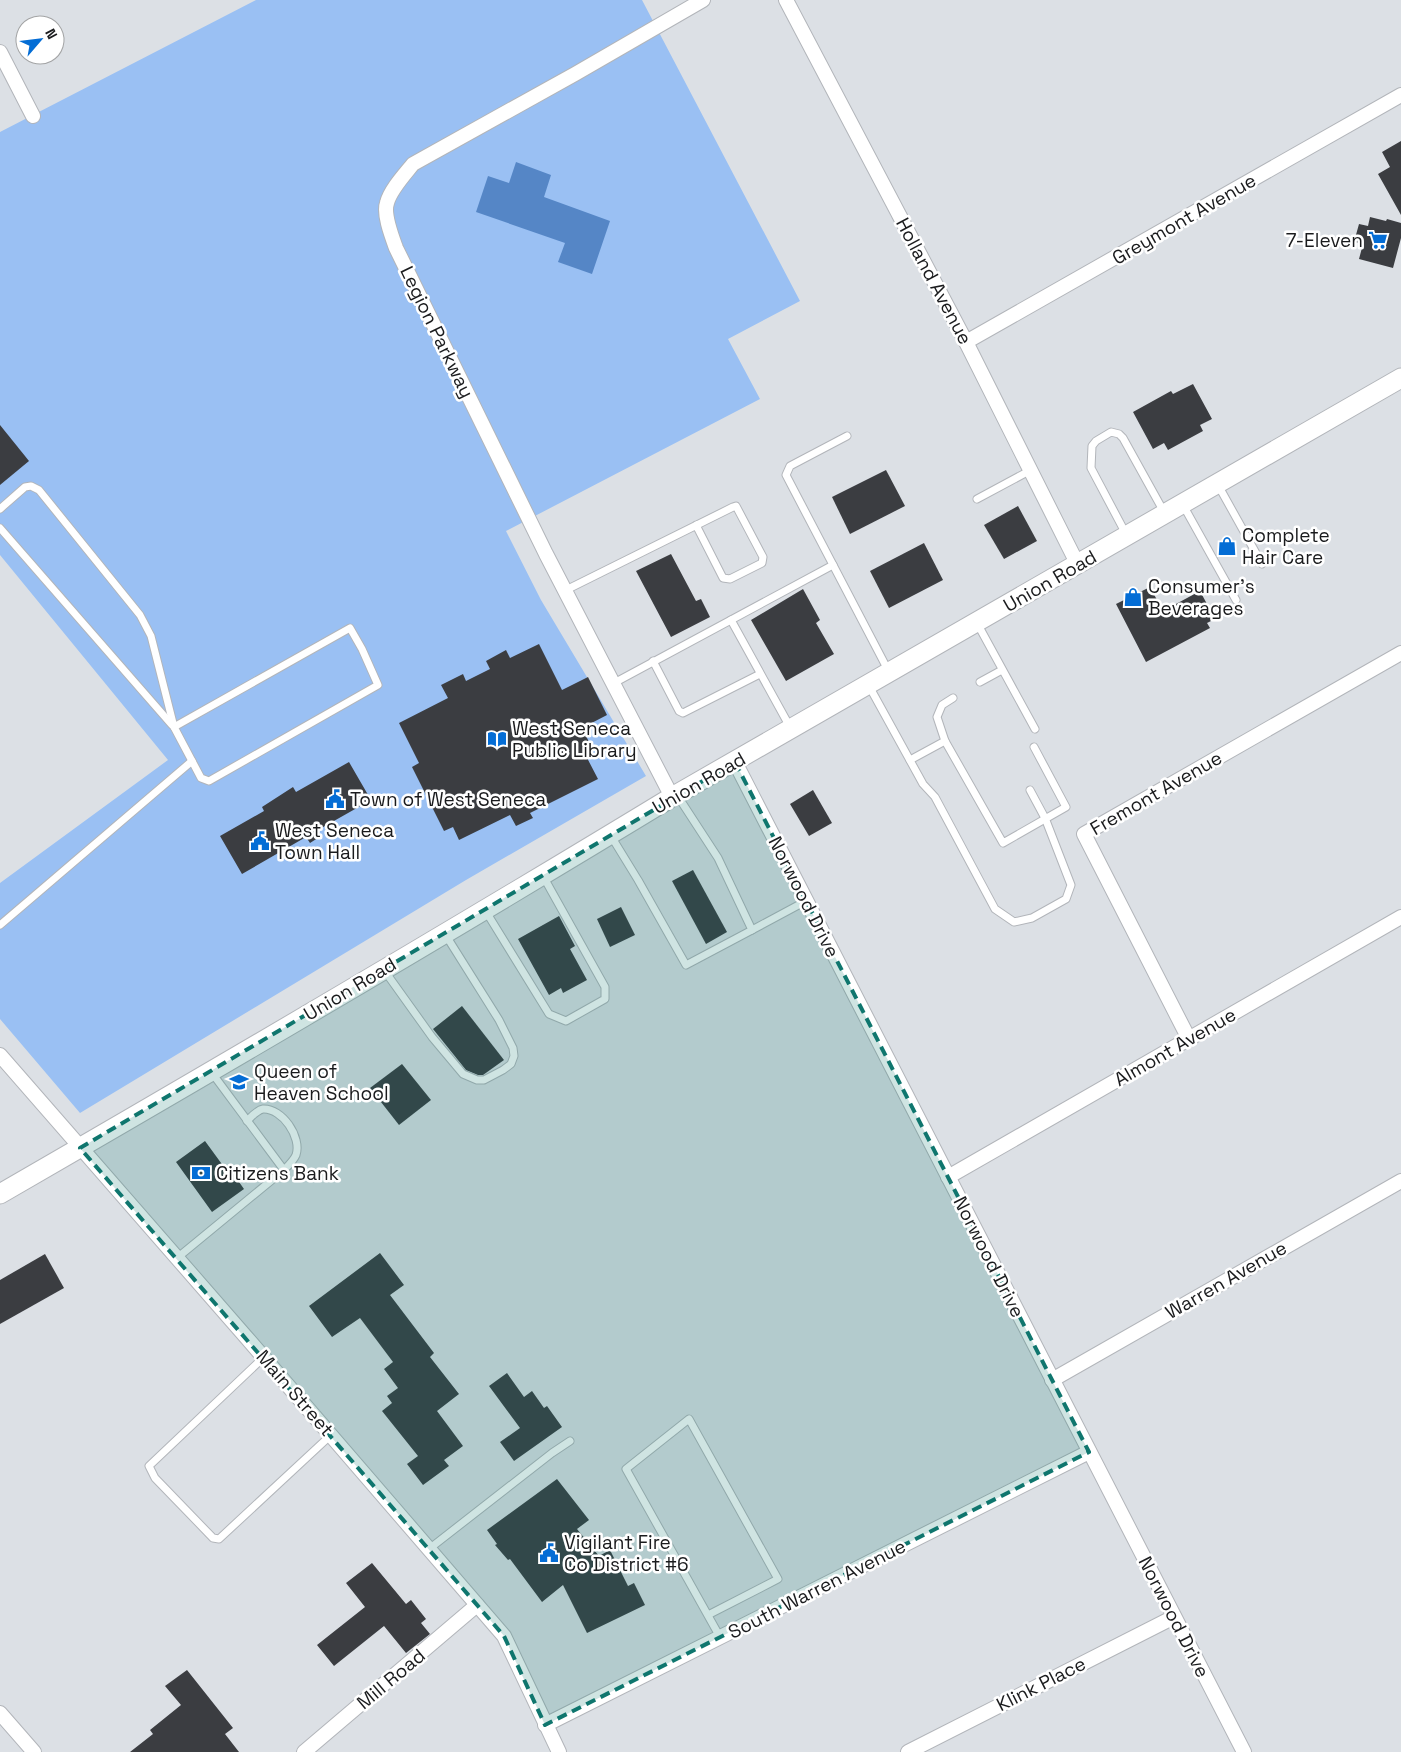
<svg xmlns="http://www.w3.org/2000/svg" width="1401" height="1752" viewBox="0 0 1401 1752" font-family="'Space Grotesk',sans-serif">
<style>
.green{fill:#9ac0f3}
.water{fill:#5586c6}
.building{fill:#3b3d41}
.lines{fill:none;stroke-linecap:round;stroke-linejoin:round}
.lane-casing{stroke:#b2b5ba;stroke-width:9}
.street-casing{stroke:#b2b5ba;stroke-width:16}
.secondary-casing{stroke:#b2b5ba;stroke-width:21}
.lane{stroke:#fff;stroke-width:7}
.street{stroke:#fff;stroke-width:14}
.secondary{stroke:#fff;stroke-width:19}
.marked{fill:#0f766e;fill-opacity:0.2;stroke:#0f766e;stroke-width:4;stroke-dasharray:10 6;stroke-linejoin:round}
.labels{text-anchor:middle;dominant-baseline:central;stroke-width:5;stroke-linejoin:round;paint-order:stroke}
.street-label{font-size:19px;fill:#1a1b1d;stroke:#fff}
.poi-label{font-size:19px;fill:#1a1b1d;stroke:#fff;text-anchor:start}
</style>
<rect width="100%" height="100%" fill="#dce0e5"/>
<!-- green -->
<path class="green" d="M256,0H642L800,301L728,339L760,399L506,531L541,600L646,776L466,880L80,1113L0,1019V883L168,760L0,555V132Z"/>
<!-- water -->
<path class="water" d="M516,162L551,175L544,197L610,221L592,274L558,262L565,243L476,212L488,176L509,183Z"/>
<!-- building -->
<g class="building">
<path d="M1401,141V215L1378,174L1390,167L1382,152Z"/>
<path d="M1370,217L1386,221L1387,219L1401,223V238L1393,268L1359,259L1363,244L1354,242L1359,224L1368,226Z"/>
<path d="M1193,384L1212,419L1200,425L1203,431L1168,450L1164,443L1153,449L1133,412L1171,391L1173,394Z"/>
<path d="M0,425L29,461L0,485Z"/>
<path d="M886,470L905,506L850,534L832,497Z"/>
<path d="M1018,506L1037,541L1004,559L984,525Z"/>
<path d="M924,543L943,580L889,608L870,571Z"/>
<path d="M671,554L696,601L701,599L710,617L671,637L636,571Z"/>
<path d="M1150,587L1163,611L1200,591L1215,619L1207,623L1210,628L1146,662L1116,604Z"/>
<path d="M803,589L820,620L816,623L834,654L786,681L751,620Z"/>
<path d="M539,644L562,690L588,677L607,715L582,728L593,750L585,754L598,779L530,813L533,818L516,826L510,815L459,840L453,827L444,831L412,767L419,763L399,723L448,698L441,685L463,674L466,681L490,669L486,661L506,650L510,658Z"/>
<path d="M349,762L371,800L318,830L321,836L310,843L306,837L242,874L220,836L264,811L262,807L293,787L296,792Z"/>
<path d="M813,790L832,823L809,836L790,804Z"/>
<path d="M693,870L727,932L706,944L672,881Z"/>
<path d="M621,907L635,935L610,947L597,919Z"/>
<path d="M559,916L575,946L570,949L587,980L563,993L561,988L549,995L518,939Z"/>
<path d="M462,1006L504,1060L483,1075H478L466,1070L433,1029Z"/>
<path d="M402,1064L431,1100L399,1125L370,1088Z"/>
<path d="M205,1141L224,1167L227,1165L244,1189L212,1212L176,1162Z"/>
<path d="M380,1253L404,1285L390,1295L434,1353L430,1357L459,1394L437,1411L463,1446L444,1460L449,1466L423,1485L407,1464L418,1456L382,1411L392,1403L387,1396L398,1388L384,1369L393,1362L360,1318L332,1337L309,1306Z"/>
<path d="M45,1254L64,1288L0,1324V1280Z"/>
<path d="M507,1373L524,1397L532,1391L544,1408L547,1406L562,1427L514,1461L500,1442L520,1428L489,1386Z"/>
<path d="M557,1479L589,1520L577,1529L599,1556L610,1550L628,1586L634,1583L645,1605L587,1633L563,1585L542,1602L510,1559L508,1560L495,1545L497,1544L487,1530Z"/>
<path d="M372,1563L406,1604L411,1600L426,1619L421,1623L430,1634L406,1653L384,1626L334,1666L317,1645L365,1607L346,1583Z"/>
<path d="M187,1670L233,1728L225,1734L239,1752H130L153,1734L150,1730L181,1705L165,1686Z"/>
</g>
<g class="lines">
<!-- lane casing -->
<g class="lane-casing">
<g id="lane">
<path d="M847,436L790,466L786,475L889,672"/>
<path d="M1218,485L1262,564"/>
<path d="M977,499L1031,470"/>
<path d="M1183,505L1236,600"/>
<path d="M0,509L25,487L31,486L39,490L140,615L151,636L174,727"/>
<path d="M0,528L172,725"/>
<path d="M1126,534L1091,468L1092,446L1096,441L1111,432L1119,434L1123,438L1164,512"/>
<path d="M566,590L733,507L736,506L763,557L762,563L730,579L723,578L696,525"/>
<path d="M731,620L790,727"/>
<path d="M977,623L1035,729"/>
<path d="M350,628L362,649L378,685L209,781L201,778L174,727Z"/>
<path d="M653,661L679,711L683,713L760,674"/>
<path d="M980,682L1002,670"/>
<path d="M614,683L833,565"/>
<path d="M869,686L923,784L935,797L995,909L1014,922L1032,918L1066,899L1071,885L1045,818L1030,790"/>
<path d="M953,698L942,705L937,717L945,741L1003,843L1066,807L1034,747"/>
<path d="M910,760L945,741"/>
<path d="M611,836L638,880L686,965L752,930L718,858L677,795"/>
<path d="M485,910L549,1014L566,1021L605,999V987L543,876"/>
<path d="M0,925L192,761"/>
<path d="M752,930L806,901"/>
<path d="M384,970L432,1037L463,1074L477,1080H484L503,1070L511,1064L514,1056L513,1048L499,1020L445,934"/>
<path d="M247,1121C251,1117 257,1110 263,1109C282,1108 302,1137 296,1155C294,1160 288,1166 284,1170"/>
<path d="M177,1258L284,1170L212,1073"/>
<path d="M264,1357L149,1466L155,1478L213,1538L219,1539L331,1435"/>
<path d="M429,1549L552,1453L570,1441"/>
<path d="M708,1615L778,1579L689,1419L626,1469L720,1637"/>
</g>
</g>
<!-- street casing -->
<g class="street-casing">
<g id="street">
<path d="M786,0L966,342L1078,565"/>
<path d="M0,52L33,116"/>
<path d="M966,342L1401,95"/>
<path d="M735,762L1244,1752"/>
<path d="M672,797L546,554L396,248C392,237 383,214 387,203C390,190 405,174 413,164L575,74L703,0"/>
<path d="M1189,1039L1084,834L1401,653"/>
<path d="M0,1055L246,1337L504,1636L559,1752"/>
<path d="M948,1177L1401,917"/>
<path d="M1052,1380L1401,1181"/>
<path d="M0,1713L34,1752"/>
<path d="M545,1725L1089,1452"/>
<path d="M304,1752L477,1605"/>
<path d="M908,1752L1174,1617"/>
</g>
</g>
<!-- secondary casing -->
<g class="secondary-casing">
<path id="secondary" d="M0,1194C225,1064 450,932 672,797L1401,378"/>
</g>
<!-- lane -->
<use href="#lane" class="lane"/>
<!-- street -->
<use href="#street" class="street"/>
<!-- secondary -->
<use href="#secondary" class="secondary"/>
</g>
<!-- marked area -->
<path class="marked" d="M735,762L1089,1452L545,1725L504,1636L80,1148Z"/>
<!-- icons -->
<defs>
<g id="supermarket-bare" transform="scale(1.5)"><path d="M-6-5.5h2.5l.6 2H6L4.5 2H-2.5L-4.4-4H-6ZM-1.5 3.2a1.3 1.3 0 1 0 .1 0ZM3 3.2a1.3 1.3 0 1 0 .1 0Z" fill="#046dd5" stroke="#fff" stroke-width="2.5" paint-order="stroke"/></g>
<g id="shop-bare" transform="scale(1.5)"><path d="M-5-2.5h2.3a2.7 3.5 0 0 1 5.4 0H5L5.5 6h-11ZM-1.5-2.5h3a1.5 2.3 0 0 0-3 0Z" fill="#046dd5" stroke="#fff" stroke-width="2.5" paint-order="stroke"/></g>
<g id="library-bare" transform="scale(1.5)"><path d="M-6-4Q-3-5.5-.7-3.5V5Q-3 3-6 4ZM6-4Q3-5.5 .7-3.5V5Q3 3 6 4Z" fill="#046dd5" stroke="#fff" stroke-width="2.5" paint-order="stroke"/></g>
<g id="civic-bare" transform="scale(1.5)"><path d="M-.6-6.5H3V-4.5H.6V-3L4-1V1h2V6H-6V1h2V-1L-.6-3ZM-1.2 2.5V6h2.4V2.5Z" fill="#046dd5" stroke="#fff" stroke-width="2.5" paint-order="stroke"/></g>
<g id="school-bare" transform="scale(1.5)"><path d="M0-5L7-2L0 1L-7-2ZM-4 1L0 2.5L4 1V4Q0 6-4 4Z" fill="#046dd5" stroke="#fff" stroke-width="2.5" paint-order="stroke"/></g>
<g id="bank-bare" transform="scale(1.5)"><path d="M-6-4H6V4H-6ZM0-2.3a2.3 2.3 0 1 0 0 4.6a2.3 2.3 0 1 0 0-4.6Z" fill="#046dd5" stroke="#fff" stroke-width="2.5" paint-order="stroke"/></g>
</defs>
<g fill-rule="evenodd">
<use href="#supermarket-bare" x="1378" y="240"/>
<use href="#shop-bare" x="1227" y="546"/>
<use href="#shop-bare" x="1133" y="597"/>
<use href="#library-bare" x="497" y="739"/>
<use href="#civic-bare" x="335" y="799"/>
<use href="#civic-bare" x="260" y="841"/>
<use href="#school-bare" x="239" y="1082"/>
<use href="#bank-bare" x="201" y="1173"/>
<use href="#civic-bare" x="549" y="1553"/>
</g>
<g class="labels">
<!-- street labels -->
<g class="street-label">
<text transform="translate(1184 219) rotate(-30)">Greymont Avenue</text>
<text transform="translate(934 281) rotate(62)">Holland Avenue</text>
<text transform="translate(437 332) rotate(64)">Legion Parkway</text>
<text transform="translate(1050 581) rotate(-30)">Union Road</text>
<text transform="translate(699 783) rotate(-30)">Union Road</text>
<text transform="translate(1156 793) rotate(-30)">Fremont Avenue</text>
<text transform="translate(804 897) rotate(63)">Norwood Drive</text>
<text transform="translate(350 989) rotate(-31)">Union Road</text>
<text transform="translate(1175 1047) rotate(-30)">Almont Avenue</text>
<text transform="translate(989 1257) rotate(63)">Norwood Drive</text>
<text transform="translate(1226 1280) rotate(-30)">Warren Avenue</text>
<text transform="translate(295 1393) rotate(49)">Main Street</text>
<text transform="translate(817 1589) rotate(-27)">South Warren Avenue</text>
<text transform="translate(1174 1617) rotate(63)">Norwood Drive</text>
<text transform="translate(391 1679) rotate(-40)">Mill Road</text>
<text transform="translate(1041 1684) rotate(-27)">Klink Place</text>
</g>
<!-- poi labels -->
<g class="poi-label">
<text x="1363" y="240" text-anchor="end">7-Eleven</text>
<text x="1242" y="535">Complete<tspan x="1242" dy="22">Hair Care</tspan></text>
<text x="1148" y="586">Consumer's<tspan x="1148" dy="22">Beverages</tspan></text>
<text x="512" y="728">West Seneca<tspan x="512" dy="22">Public Library</tspan></text>
<text x="350" y="799">Town of West Seneca</text>
<text x="275" y="830">West Seneca<tspan x="275" dy="22">Town Hall</tspan></text>
<text x="254" y="1071">Queen of<tspan x="254" dy="22">Heaven School</tspan></text>
<text x="216" y="1173">Citizens Bank</text>
<text x="564" y="1542">Vigilant Fire<tspan x="564" dy="22">Co District #6</tspan></text>
</g>
</g>
<!-- north arrow -->
<g transform="translate(40 40) rotate(62)"><circle r="24" fill="#ffffff" stroke="#a3a4a5"/>
<path d="M0-4L9 19L0 12L-9 19Z" fill="#046dd5"/>
<text y="-8" font-size="14" font-weight="bold" text-anchor="middle" fill="#1a1b1d">N</text>
</g>
</svg>
